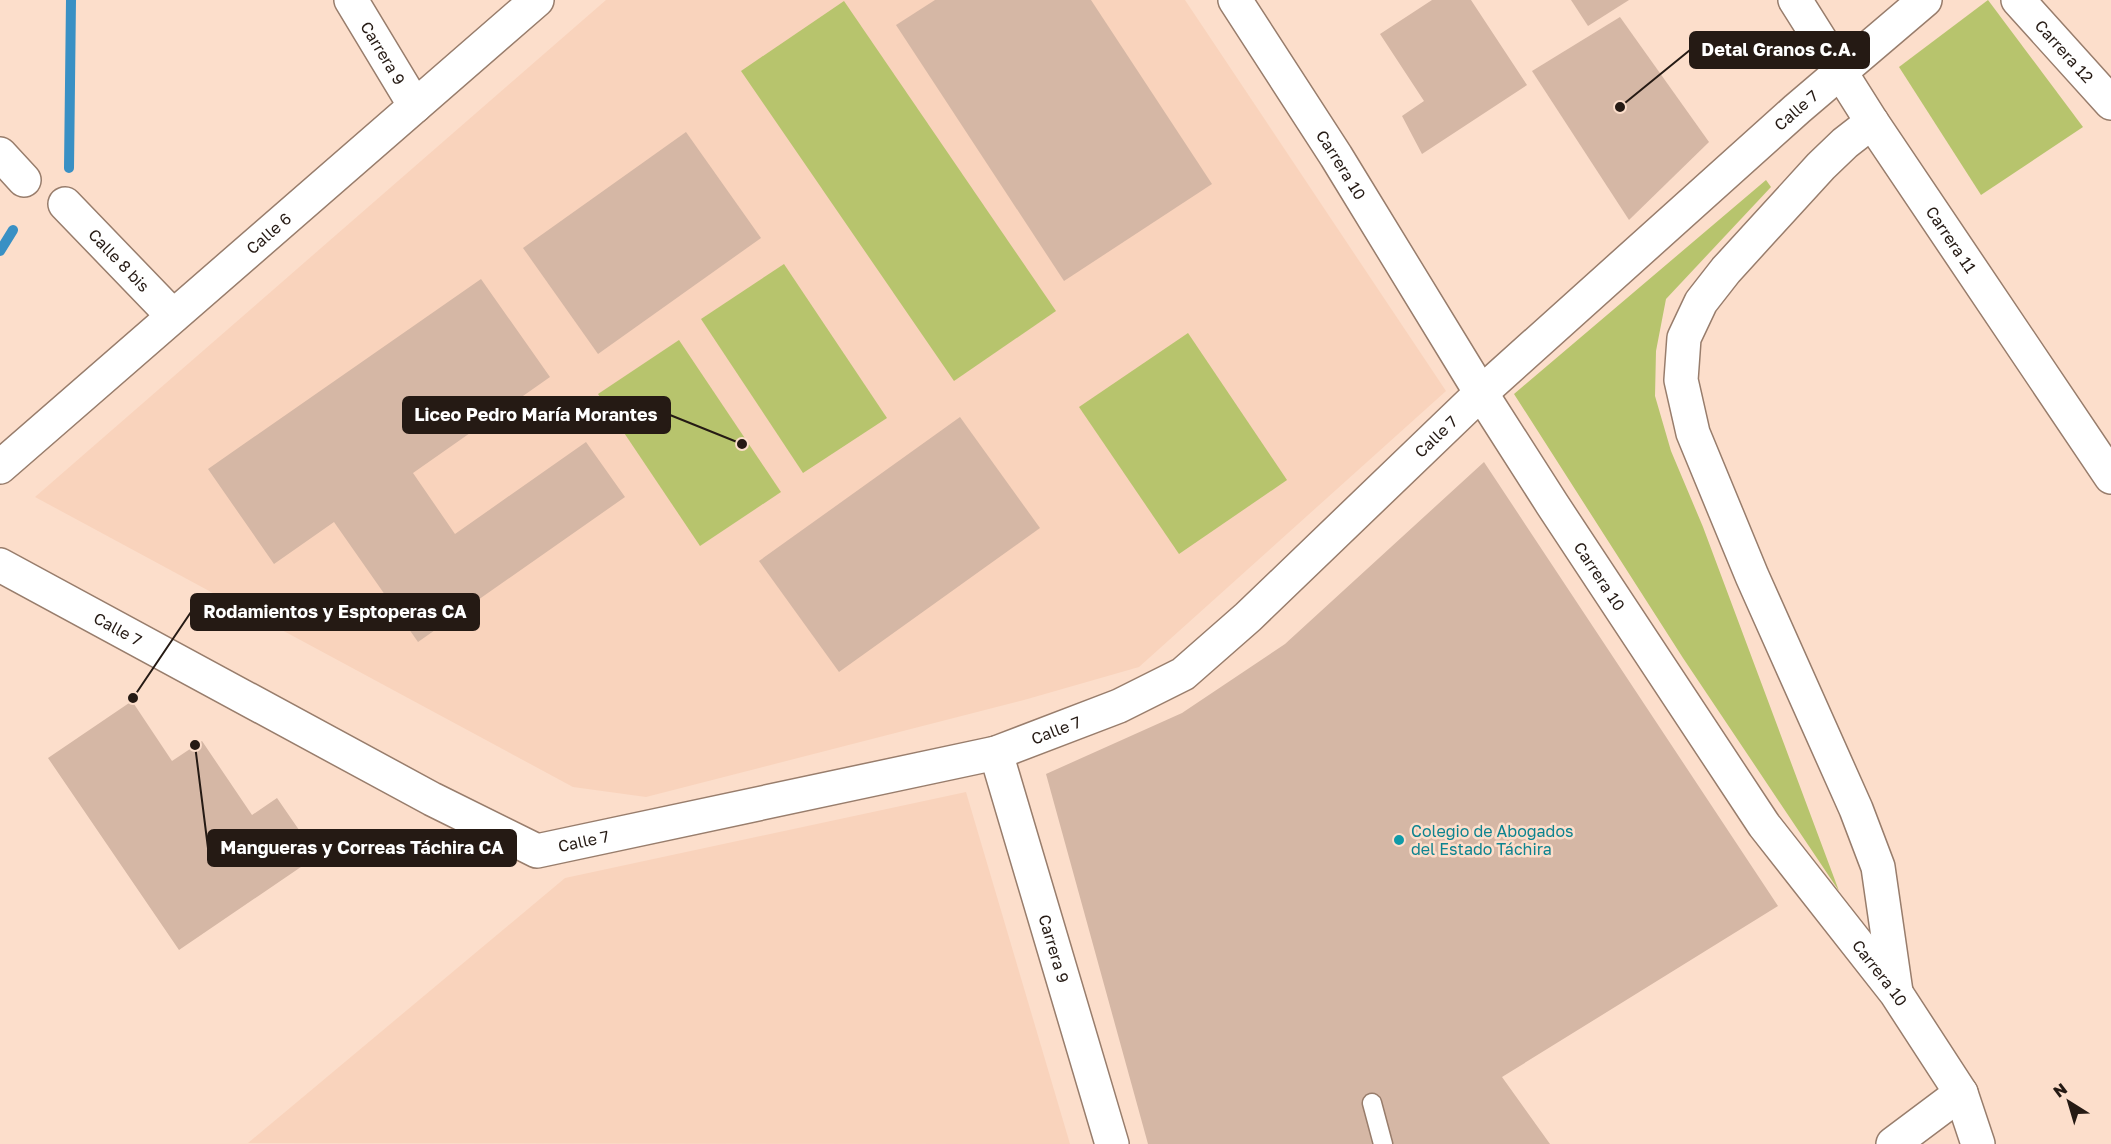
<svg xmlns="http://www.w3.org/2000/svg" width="2111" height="1144" viewBox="0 0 2111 1144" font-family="'Golos Text',sans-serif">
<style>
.built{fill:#f9d3bc}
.green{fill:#b7c46d}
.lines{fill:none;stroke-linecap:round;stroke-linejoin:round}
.stream{stroke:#3990c4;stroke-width:10}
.building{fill:#d5b7a5}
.service-casing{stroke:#987d6c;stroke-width:21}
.minor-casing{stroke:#987d6c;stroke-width:36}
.service{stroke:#fff;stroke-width:18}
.minor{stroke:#fff;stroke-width:33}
.culture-dot{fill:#0f9aa8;stroke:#fcdecb;stroke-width:2}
.labels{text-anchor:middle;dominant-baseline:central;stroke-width:5;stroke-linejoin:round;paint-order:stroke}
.street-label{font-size:16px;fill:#251a14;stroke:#fcdecb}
.culture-label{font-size:16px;fill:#0d838f;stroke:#fcdecb;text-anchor:start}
.leader{fill:none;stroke:#251a14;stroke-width:2}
.callout-dot{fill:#251a14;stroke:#fcdecb;stroke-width:2}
.callout{fill:#251a14;stroke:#251a14;stroke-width:2}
.callout-label{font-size:18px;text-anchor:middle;font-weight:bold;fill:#fff}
</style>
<rect width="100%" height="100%" fill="#fcdecb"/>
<!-- built -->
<g class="built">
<path d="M606,0H1185L1446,391L1139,667L1024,700L646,797L573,787L35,497Z"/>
<path d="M966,792L1070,1144L248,1143L565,878Z"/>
</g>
<!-- green -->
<g class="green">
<path d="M1988,0L2083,127L1981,195L1899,67Z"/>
<path d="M844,1L1056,311L954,381L741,71Z"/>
<path d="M1766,180L1771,187L1666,299L1656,351L1655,396L1671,451L1703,527L1839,891L1683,658L1514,394Z"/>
<path d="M784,264L887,418L803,473L701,319Z"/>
<path d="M1188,333L1287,480L1179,554L1079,407Z"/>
<path d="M679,340L781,492L700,546L598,394Z"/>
</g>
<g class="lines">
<!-- stream -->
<g class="stream">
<path d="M69,168L71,0"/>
<path d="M0,251L13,230"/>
</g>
</g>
<!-- building -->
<g class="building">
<path d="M935,0H1091L1212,184L1064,281L896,25Z"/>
<path d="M1432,0H1471L1527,85L1422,154L1402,116L1424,101L1380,34Z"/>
<path d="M1571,0H1629L1588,26Z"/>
<path d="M1620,17L1709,142L1629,220L1532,71Z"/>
<path d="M686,132L761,238L598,354L523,248Z"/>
<path d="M481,279L550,377L413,473L455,534L586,442L625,497L418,642L334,522L274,564L208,469Z"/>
<path d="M960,417L1040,528L839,672L759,561Z"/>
<path d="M1484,462L1778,906L1502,1077L1550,1144H1148L1046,774L1182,713L1285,644Z"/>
<path d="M132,701L172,761L202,741L252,815L277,798L317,856L179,950L48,758Z"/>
</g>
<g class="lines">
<!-- service casing -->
<g class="service-casing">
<path id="service" d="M1372,1103L1383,1144"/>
</g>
<!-- minor casing -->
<g class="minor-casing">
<g id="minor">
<path id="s1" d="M351,0L415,106"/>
<path id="s2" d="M1235,0L1336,156L1481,393L1552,504L1764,825L1896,993L1961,1093L1978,1144"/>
<path id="s3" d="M1795,0L1872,122L2111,477"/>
<path id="s4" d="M2018,0L2111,103"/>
<path d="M1872,122L1845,143L1821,166L1726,270L1701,302L1684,338L1681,380L1693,433L1752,576L1856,809L1878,867L1896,992"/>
<path d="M0,154L24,180"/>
<path id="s5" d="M65,204L173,316"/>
<path id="s6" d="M0,467L537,0"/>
<path id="s7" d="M0,565L432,799L537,851L996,753L1119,706L1183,674L1248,617L1481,393L1797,109L1925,0"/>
<path id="s8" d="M996,753L1112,1144"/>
<path d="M1893,1144L1961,1093"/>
</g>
</g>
<!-- service -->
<use href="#service" class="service"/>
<!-- minor -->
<use href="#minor" class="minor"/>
</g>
<!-- markers -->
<circle class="culture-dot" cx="1399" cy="840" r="6"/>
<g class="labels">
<!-- street labels -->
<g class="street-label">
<text stroke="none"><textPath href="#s4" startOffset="69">Carrera 12</textPath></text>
<text stroke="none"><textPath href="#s1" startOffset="62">Carrera 9</textPath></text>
<text stroke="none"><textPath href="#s7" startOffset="2114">Calle 7</textPath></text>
<text stroke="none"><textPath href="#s2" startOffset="196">Carrera 10</textPath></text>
<text stroke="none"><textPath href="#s6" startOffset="356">Calle 6</textPath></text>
<text stroke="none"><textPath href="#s3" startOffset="286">Carrera 11</textPath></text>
<text stroke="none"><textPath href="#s5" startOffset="78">Calle 8 bis</textPath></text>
<text stroke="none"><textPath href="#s7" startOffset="1628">Calle 7</textPath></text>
<text stroke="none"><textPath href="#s2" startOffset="682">Carrera 10</textPath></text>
<text stroke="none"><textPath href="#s7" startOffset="134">Calle 7</textPath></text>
<text stroke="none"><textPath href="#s7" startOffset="1142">Calle 7</textPath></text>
<text stroke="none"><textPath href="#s7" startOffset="656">Calle 7</textPath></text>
<text stroke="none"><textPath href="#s8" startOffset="204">Carrera 9</textPath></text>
<text stroke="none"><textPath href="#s2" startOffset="1168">Carrera 10</textPath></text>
</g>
<!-- culture labels -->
<g class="culture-label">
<text x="1411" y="831">Colegio de Abogados<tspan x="1411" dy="18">del Estado Táchira</tspan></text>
</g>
</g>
<!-- callouts -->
<path class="leader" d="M1620 107L1690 50M742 444L670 415M133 698L191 612M195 745L208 848"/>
<g class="callout-dot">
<circle cx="1620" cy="107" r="6"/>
<circle cx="742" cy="444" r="6"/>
<circle cx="133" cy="698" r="6"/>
<circle cx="195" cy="745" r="6"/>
</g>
<g class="callout">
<rect x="1690" y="32" width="179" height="36" rx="6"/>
<rect x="403" y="397" width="267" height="36" rx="6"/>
<rect x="191" y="594" width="288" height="36" rx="6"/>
<rect x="208" y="830" width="308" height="36" rx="6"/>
</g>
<g class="callout-label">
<text x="1779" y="56">Detal Granos C.A.</text>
<text x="536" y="421">Liceo Pedro María Morantes</text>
<text x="335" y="618">Rodamientos y Esptoperas CA</text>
<text x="362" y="854">Mangueras y Correas Táchira CA</text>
</g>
<!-- north arrow -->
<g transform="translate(2069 1102) rotate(323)" stroke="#fcdecb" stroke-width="4.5" paint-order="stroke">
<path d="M0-4.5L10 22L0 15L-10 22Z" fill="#251a14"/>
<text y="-9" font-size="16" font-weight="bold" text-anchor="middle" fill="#251a14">N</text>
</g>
</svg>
